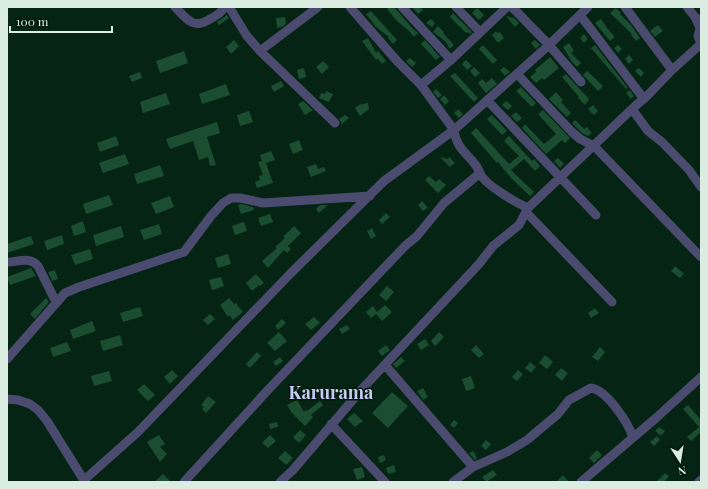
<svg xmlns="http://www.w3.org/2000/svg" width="708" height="489" font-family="'Playfair Display',serif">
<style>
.building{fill:#1b4d31}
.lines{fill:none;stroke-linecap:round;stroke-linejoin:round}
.minor{stroke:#4a4b6f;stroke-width:9}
.labels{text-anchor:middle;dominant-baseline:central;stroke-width:3;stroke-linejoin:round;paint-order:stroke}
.district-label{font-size:18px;font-weight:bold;fill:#c7caf5;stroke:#001b0b}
</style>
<rect width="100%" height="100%" fill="#052414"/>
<path class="building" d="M390 7H394L408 23 412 28 418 33 414 37 409 31 396 20 387 9Z
M412 7H420L423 10 418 14Z
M477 8 484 15 479 20 472 13Z
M616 8 621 13 620 14 631 25 640 38 636 41 631 35 632 34 610 13Z
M371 11 397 40 393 44 388 38 389 37 376 27 366 14Z
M453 13 472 32 470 34 467 32 466 33 450 17Z
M227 15 229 18 219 25 217 22Z
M506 16 514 18 519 23 515 27Z
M285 17 286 24 282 27 277 28 276 18Z
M431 19 435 23 432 27 426 23Z
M601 19 606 26H605L615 37 610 41 595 23Z
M658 25 663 31 655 37 650 31Z
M438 26 444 32 443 33 454 45 450 49 445 41 433 32Z
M496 31 497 33 500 32 504 38 498 43 492 35Z
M584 34 588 39 584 43 580 38Z
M368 38 376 53 378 51 386 61 382 64 378 59 376 60 362 41Z
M234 40 239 46 231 54 226 47Z
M425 40 440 57 436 60 421 44Z
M535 40 540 45 536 49 531 43Z
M569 43 574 51 571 53 581 63 577 67 572 62 563 47Z
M483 45 497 60 493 64 479 49Z
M595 45 628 88 626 89 591 48Z
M618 45 622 49 618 53 614 48Z
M184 51 188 63 160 73 156 61Z
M629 55 633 60 629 64 625 59Z
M550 57 559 68 544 80 542 78 536 83 530 77 536 72 535 70Z
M410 58 416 63 412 67 406 61Z
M466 60 472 66 467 70 462 64Z
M323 61 329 67 322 74 316 67Z
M474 67 480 73 475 77 470 71Z
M504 67 510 72 505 76 500 70Z
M304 68 306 77 299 79 297 70Z
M639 68 644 73 641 77 635 71Z
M587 71 603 86 598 91 583 75Z
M140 72 142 78 132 82 129 76Z
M455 73 478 98 474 102 450 76Z
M566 74 589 99 585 105 578 98 579 97 562 77Z
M492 78 497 84 486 93 478 83 482 79 486 83Z
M281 81 284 86 274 92 271 86Z
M226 84 230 95 202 104 199 94Z
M521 87 536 103 532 107 516 91Z
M436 89 442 95 438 98 433 92Z
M630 90 634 96 631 99 626 93Z
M326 91 333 94 329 102 319 98 321 93 325 94Z
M556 92 563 100 561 102 571 113 567 117 549 99Z
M166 93 170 104 143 113 140 102Z
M444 95 449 101 445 105 440 99Z
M303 101 313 110 305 115 298 104Z
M506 101 512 106 508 110 502 105Z
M368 103 369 109 360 116 355 108 359 105Z
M593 105 598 111 594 115 588 109Z
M458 109 463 114 459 118 454 113Z
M543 110 570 138 565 143 562 140 546 154 522 128 525 124 544 144 556 134 538 114Z
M249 111 253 122 240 126 237 115Z
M516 112 522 118 517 122 511 116Z
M345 115 349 118 342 124 339 119Z
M492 115 507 131 502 135 487 119Z
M575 120 584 129 587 127 592 133 588 136 583 134 572 123Z
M217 122 220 133 207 137 216 165 210 166 208 157 199 160 193 141 170 149 166 139Z
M476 128 509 164 519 156 504 141 509 136 532 161 534 159 540 166 535 171 524 159 511 170 534 192 530 196 511 178 498 162 497 163 471 133Z
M116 136 119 145 100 152 97 143Z
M299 140 303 150 293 154 289 144Z
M271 151 275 160 266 163 273 183 257 188 255 182 260 180 259 176 263 175 258 162 262 161 260 155Z
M125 154 129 164 103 173 99 163Z
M440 157 448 159 449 157 455 163 450 167Z
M558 158 564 164 560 168 554 161Z
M316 164 318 169 324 167 326 171 311 177 307 167Z
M160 165 164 176 137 184 134 174Z
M429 176 436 182 439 179 446 185 438 193 425 180Z
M109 195 113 205 86 214 83 204Z
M170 196 174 207 156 214 151 203Z
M422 201 428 208 423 211 418 205Z
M241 204 253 207 254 210 241 214 238 205Z
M320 205H328L319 213 316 209Z
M386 213 390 217 382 224 379 220Z
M270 214 273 222 261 226 258 218Z
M83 221 86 232 74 236 71 226Z
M244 222 247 231 235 235 232 226Z
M159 224 162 234 144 240 140 230Z
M121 226 124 237 96 246 93 235Z
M294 226 301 233 288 246 291 249 287 253 284 250 268 268 262 261 277 248 275 247 285 238 283 237Z
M372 228 376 236 371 239 367 231Z
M62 235 64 244 47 250 44 241Z
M31 236 34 244 7 253V244Z
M90 249 93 259 75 265 71 255Z
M228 254 231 264 218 268 215 258Z
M675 266 684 274 680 278 671 271Z
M31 268 36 276 10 285 7 277Z
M55 270 58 279 52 281 48 272Z
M256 274 264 283 260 286 259 285 252 291 246 283Z
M221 277 224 286 212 290 209 280Z
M387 286 394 292 386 301 379 295Z
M46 298 49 302 35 319 30 314Z
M229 298 234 304 236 303 237 304V305L243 312 233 320 229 315 228 317 220 305Z
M385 305 392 312 382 321 376 314 371 318 366 312 373 306 377 312Z
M140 307 143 316 123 322 120 313Z
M595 308 599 313 591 318 588 313Z
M210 314 215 319 208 325 203 320Z
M314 317 320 323 311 330 305 324Z
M282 319 286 323 278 330 275 326Z
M92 321 96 331 73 339 70 330Z
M347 325 350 329 342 334 339 329Z
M279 332 287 341 275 351 267 343Z
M439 332 444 337 435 346 431 341Z
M120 335 123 345 103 351 100 341Z
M425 339 429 345 421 350 417 344Z
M67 342 71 351 53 357 50 348Z
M386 345 390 350 382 356 378 351Z
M476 345 484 354 479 358 471 350Z
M600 347 605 352 598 361 592 357Z
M257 352 261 356 250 368 246 364Z
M545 355 553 362 547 369 539 363Z
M280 357 283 361 276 366 273 362Z
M401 357 405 361 396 368 393 364Z
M530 362 536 367 531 373 525 368Z
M561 368 568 373 562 381 555 375Z
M172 370 178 376 170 384 164 377Z
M518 370 523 374 517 381 512 377Z
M109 371 112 381 94 386 91 376Z
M471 376 475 388 466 391 462 379Z
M144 384 155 395 148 401 137 390Z
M423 388 428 397 423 400 417 391Z
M392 392 408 406 388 428 372 413Z
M208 396 216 402 206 413 202 409 204 407 201 405Z
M297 400 304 412 306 410 307 411 320 401 323 405 311 415 313 417 305 426 291 412 287 405Z
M688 405 701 420V432L691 441 687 437 699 427 683 409Z
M354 413 363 421 355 427 347 419Z
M454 420 458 423 454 428 450 425Z
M277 422 278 427 270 429 269 424Z
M659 427 665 431 661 436 655 431Z
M300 430 306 435 299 443 293 437Z
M159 435 165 444 160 447 167 454 160 462 147 442Z
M270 435 276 441 268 448 262 443Z
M657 436 660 440 654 446 650 442Z
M486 440 491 444 486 450 481 446Z
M597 450 602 455 594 463 589 458Z
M285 451 293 458 286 465 278 458Z
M474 451 477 459 475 460 469 453Z
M384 455 386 460 380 463 378 457Z
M394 465 396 472 388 474 386 468Z
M362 467 365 477 357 480 353 469Z
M493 470 497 475 486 482 482 477Z
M665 473 669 476 664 482H656Z
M163 474 171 482H154Z
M563 475 569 482H556Z"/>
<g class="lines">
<path class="minor" d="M175 7C187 19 193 30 210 19 216 16 221 13 225 7
M229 7 247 36 260 51 335 123
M350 7 397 61 421 85 454 130C456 146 464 151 474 163 478 167 479 172 482 177 491 188 515 202 528 208
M402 7 451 60
M456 7 480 32
M512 7 549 45 581 82
M625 7 672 70
M687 7 695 17 700 20
M580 15 644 99
M695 17 700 28 698 36 701 44
M260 51 318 7
M517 74 572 132 580 139 594 146 701 257
M421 85 451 60 507 7
M487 100 596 215
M632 109 648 131 662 142 689 170 701 187
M526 212 612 302
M7 262C18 262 30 256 38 266L56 302
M7 359 65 293 79 287 184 252 211 216 223 203 231 198H240L263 203 370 196
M385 365 473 467 453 482
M7 399 18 400 30 404 38 410 47 421 85 482
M331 424 385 482
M473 467 507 452 527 440 558 414 569 400 591 388C607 390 628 423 633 437
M84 480 138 432 290 274 384 181 454 130 549 45 588 7
M184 482 267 391 405 246 417 236 444 203 480 173
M280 482 293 470 362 389 479 264 493 246 519 225 528 208 633 108 648 95 672 70 701 44
M581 482 656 418 701 377
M699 482 701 480"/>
</g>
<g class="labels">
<g class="district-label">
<text x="331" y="392">Karurama</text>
</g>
</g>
<rect width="708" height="489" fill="none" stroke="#dbece0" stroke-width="16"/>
<g transform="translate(680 461) rotate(168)" stroke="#001b0b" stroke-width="3" paint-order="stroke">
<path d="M0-3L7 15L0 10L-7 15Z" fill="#dbece0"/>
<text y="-6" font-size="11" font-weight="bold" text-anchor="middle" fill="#dbece0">N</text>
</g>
<path d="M10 26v6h102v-6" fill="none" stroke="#dbece0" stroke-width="2"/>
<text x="16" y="26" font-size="12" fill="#dbece0" stroke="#001b0b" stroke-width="3" paint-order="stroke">100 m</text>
</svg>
